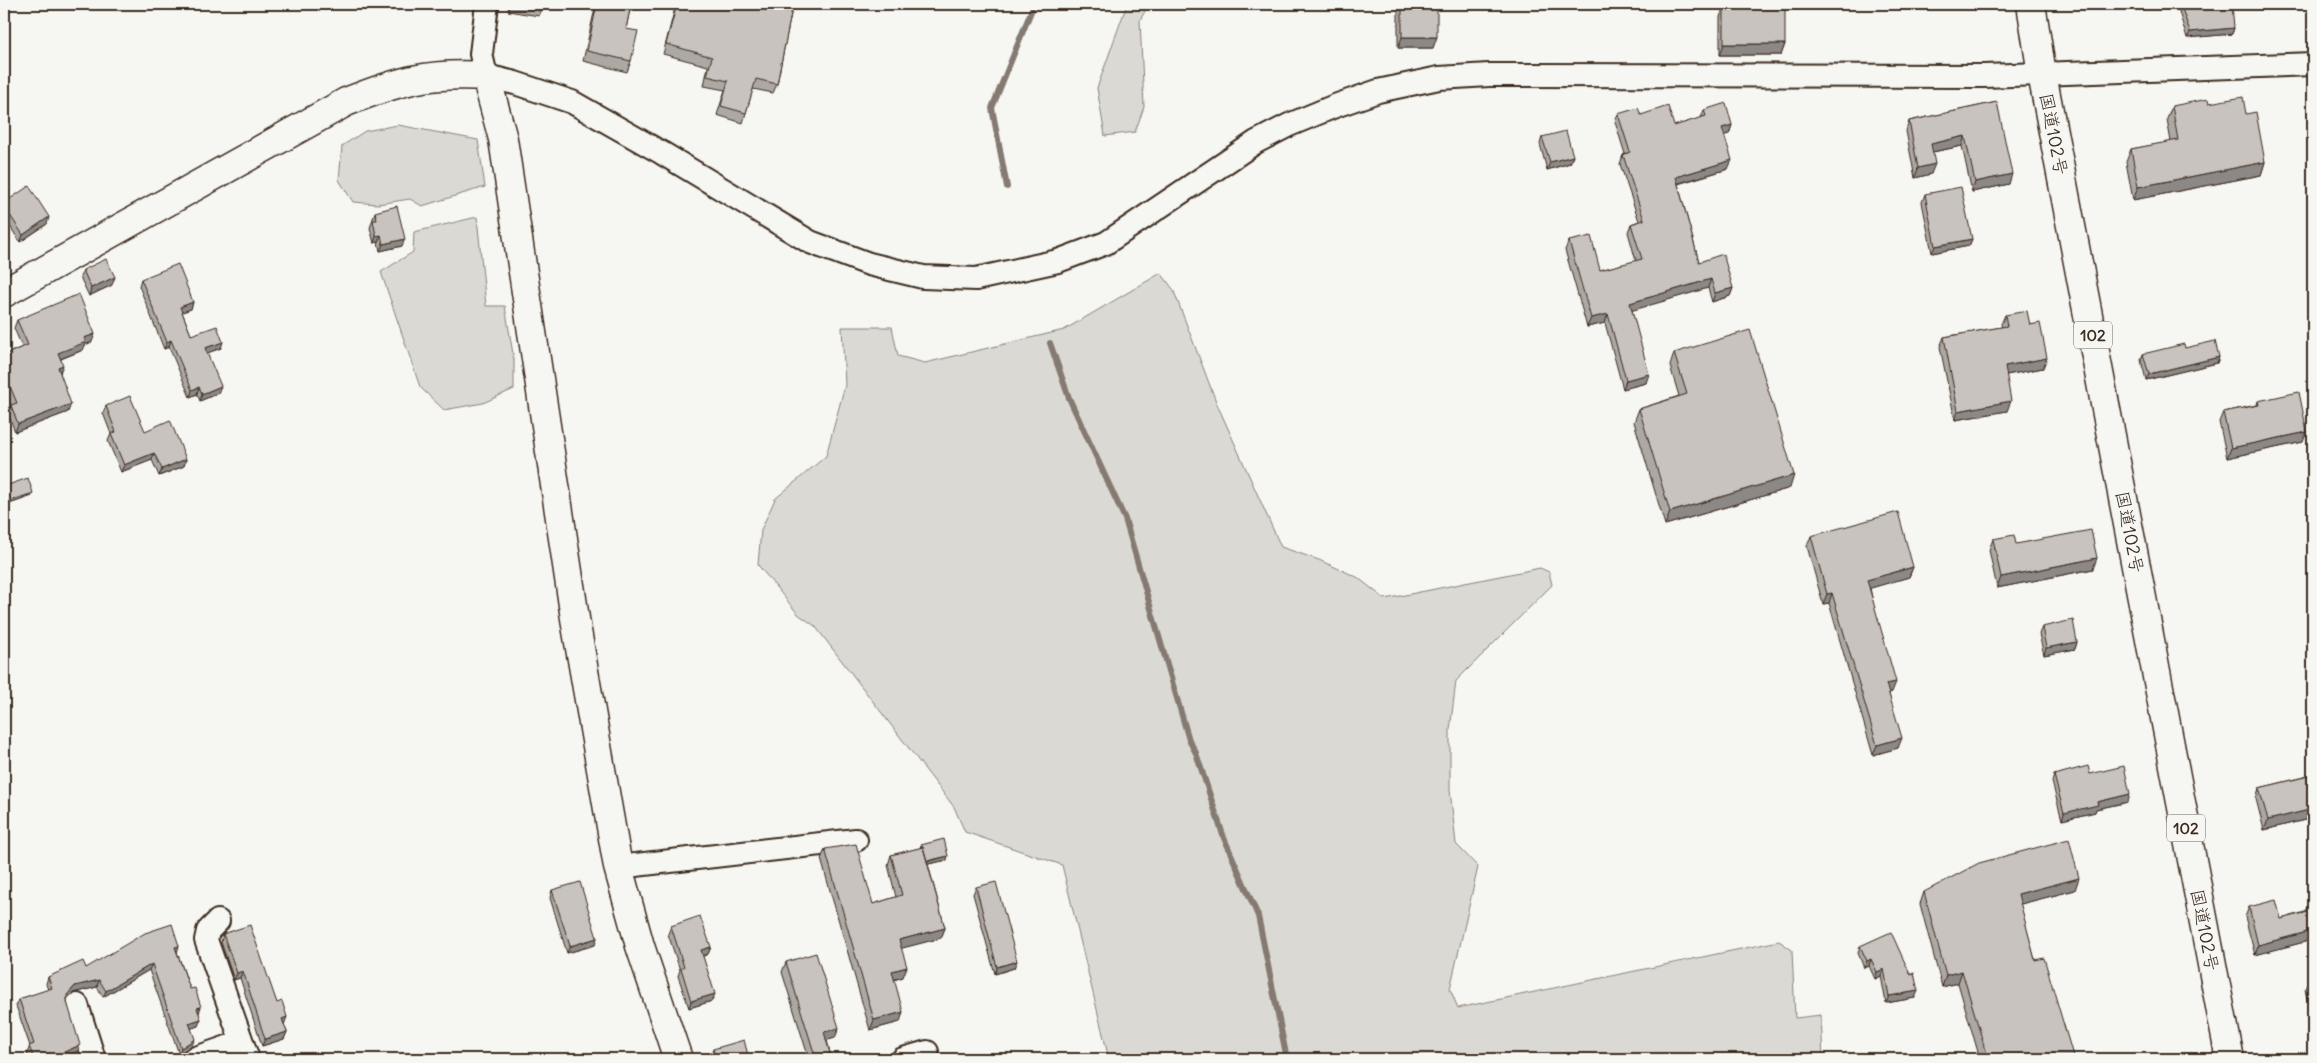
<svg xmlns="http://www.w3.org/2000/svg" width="2317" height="1063" font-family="Delius,'Klee One',sans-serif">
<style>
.green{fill:#dad9d3;stroke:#8a8278}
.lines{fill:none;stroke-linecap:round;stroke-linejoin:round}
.stream{stroke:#857a71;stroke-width:6}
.street-casing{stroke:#3b2a1e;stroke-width:26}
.secondary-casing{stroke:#3b2a1e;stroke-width:31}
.highway-casing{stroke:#3b2a1e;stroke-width:31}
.street{stroke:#f6f6f2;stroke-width:22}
.secondary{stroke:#f6f6f2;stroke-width:28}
.highway{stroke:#f6f6f2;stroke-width:28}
.wall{fill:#aca8a3;stroke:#3b2a1e}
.shaded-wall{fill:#8c8885;stroke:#3b2a1e}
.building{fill:#c8c3be;stroke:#3b2a1e}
.labels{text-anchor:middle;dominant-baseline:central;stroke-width:4;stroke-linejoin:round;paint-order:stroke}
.shield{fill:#f6f6f2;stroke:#73675e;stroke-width:1}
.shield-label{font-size:16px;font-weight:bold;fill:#3b2a1e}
.street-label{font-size:18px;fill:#3b2a1e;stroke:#f6f6f2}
</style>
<rect width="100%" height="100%" fill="#f6f6f2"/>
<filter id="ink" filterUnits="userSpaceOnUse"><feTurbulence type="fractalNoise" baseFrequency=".02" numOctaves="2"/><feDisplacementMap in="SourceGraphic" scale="10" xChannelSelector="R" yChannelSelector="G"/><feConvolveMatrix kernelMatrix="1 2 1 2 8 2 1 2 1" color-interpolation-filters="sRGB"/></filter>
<g filter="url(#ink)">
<path class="green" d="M1127 4H1149L1140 20 1144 107 1135 132 1105 136 1097 88Z
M398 125 478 140 485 187 422 206 410 199 378 204 353 202 339 180 342 146 365 131Z
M477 217 486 306H505L514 360V389L483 403 444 410 420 387 381 272 413 252 414 232Z
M1161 273 1173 289 1217 404 1281 547 1319 560 1357 577 1385 599 1540 568 1549 572 1552 585 1456 681 1450 730V790L1456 844 1478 867 1450 989 1458 1008 1779 941 1792 950 1795 1018 1821 1015 1823 1059H1109L1062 865 965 832 954 807 815 626 798 614 758 565 761 530 775 499 826 456 845 385 842 327H892L898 356 925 363 1064 330Z"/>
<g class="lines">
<path class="stream" d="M1007 187 992 108 1034 4
M1050 343 1069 398 1125 519 1189 740 1196 753 1224 838 1258 916 1287 1059"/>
<g class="street-casing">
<path id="street" d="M487 4 481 54 486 76 515 83 572 102 662 153 810 242 869 264 923 277 976 279 1058 261 1106 243 1256 142 1289 125 1335 106 1378 91 1439 78 1489 75 1984 76 2313 64
M618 867 856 840
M218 921 208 931 206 940 248 1059
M77 1005 94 1059
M193 1059 242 1042
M903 1059 927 1052"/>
</g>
<g class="secondary-casing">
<path id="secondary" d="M4 293 346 102C399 81 428 72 486 76L503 139 576 625 618 867 640 946 678 1059"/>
</g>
<g class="highway-casing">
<path id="highway" d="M2031 4 2042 74 2230 1059"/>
</g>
<use href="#street" class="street"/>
<use href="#secondary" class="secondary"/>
<use href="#highway" class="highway"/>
</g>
<path class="wall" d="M509 4H542L539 16 508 11Z
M596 4H631L626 29 631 61 627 72 583 61Z
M676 4H793L777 84 773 93 753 89 743 123 717 115 725 90 704 86 708 66 663 54Z
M1398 4H1437L1433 48H1398Z
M1724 6 1785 44 1781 55H1720V17Z
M2181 6 2234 28 2232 34 2187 38 2179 12Z
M1997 102 2009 184 1972 192 1962 146 1933 152 1931 174 1915 178 1906 131 1909 121Z
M2209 103 2246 114 2265 162 2261 175 2133 200 2126 162 2131 149 2171 142 2167 119 2172 106Z
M1704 110 1732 125 1729 134 1724 135 1728 169 1678 184 1699 262 1733 288 1730 296 1712 302 1708 288 1632 310 1646 383 1623 389 1605 323 1587 327 1565 250 1569 241 1600 270 1636 261 1628 232 1631 224 1639 221 1620 164 1623 155 1625 154 1615 122 1618 114 1641 115 1674 126 1701 118Z
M1542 137 1573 156 1570 163 1547 170 1540 144Z
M1925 194 1972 239 1969 246 1932 253 1922 202Z
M4 203 47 224 20 242 4 217Z
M375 212 402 246 380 251 378 242 374 243 370 228Z
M83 270 112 285 89 296 80 277Z
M141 279 193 302 191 309 182 312 191 335 221 348 207 353 218 393 200 401 197 394 190 397 169 347 164 349 139 286Z
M2005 315 2030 325 2043 368 2006 375 2007 411 1955 420 1940 347 1944 337 2002 327 2001 324Z
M17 320 92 342 85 345 83 350 61 359 60 372 68 412 15 432 8 413 11 405 4 387V355L22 347 14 328Z
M2185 348 2219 357 2217 363 2146 380 2141 360 2143 354Z
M1674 353 1790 488 1665 525 1634 422 1639 409 1679 396 1670 366Z
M2258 401 2303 442 2227 458 2219 422 2223 412 2257 405Z
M106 406 186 459 184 466 159 476 152 460 121 472 108 441 111 434 103 413Z
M5 486 32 496 9 504 4 489Z
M1811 536 1913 567 1909 577 1870 588 1892 692 1889 693 1898 748 1873 755 1829 603 1823 604 1807 546Z
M1993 539 2093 569 1997 588 1989 550Z
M2042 627 2077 642 2075 649 2044 655 2039 634Z
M2090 774 2128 802 2096 809 2095 812 2062 820 2052 782 2054 775Z
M2313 775V818L2264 830 2256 799 2259 788Z
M921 845 947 860 928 864 945 928 941 938 901 948 903 977 894 980 900 1022 870 1030 821 859 825 849 873 904 896 897 888 865 891 855 920 848Z
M976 887 1014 968 995 974 973 894Z
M552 890 595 945 567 953 550 898Z
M2075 890 2020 904 2035 960 2074 1059H1980L1958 983 1942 987 1920 904 1924 892Z
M2313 906V969L2308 941 2255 955 2245 917 2249 907 2281 919 2305 912 2307 908Z
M671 926 711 947 708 954 703 956 712 1001 689 1008 678 976 680 970 668 934Z
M223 934 284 1025 287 1032 284 1039 262 1046 240 978 234 980 221 942Z
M1860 946 1915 998 1886 1003 1881 976 1875 979 1869 966 1864 968 1858 953Z
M177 952 199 1014 198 1026 191 1028 192 1045 179 1054 149 970 103 997 97 987 73 993 67 999V1002L78 1051 63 1058 64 1059H29L27 1053 30 1046 16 1006 19 999 48 990 46 984 48 977 86 968Z
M786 962 835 1038 827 1040 831 1057 830 1059H809L782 972Z
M2313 978V1008H2309L2305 989 2309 979Z
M713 1049 749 1059H711L710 1056Z"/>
<path class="shaded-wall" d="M2234 28 2232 34 2187 38 2190 32Z
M1402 37H1437L1433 48H1398Z
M1724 44H1785L1781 55H1720Z
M1732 125 1729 134 1719 137 1722 128Z
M1965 136 1962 146 1927 153 1931 144Z
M1573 156 1570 163 1547 170 1550 162Z
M1732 160 1728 169 1672 185 1676 177Z
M2265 162 2261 175 2133 200 2138 187Z
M1935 164 1931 174 1915 178 1918 168Z
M2012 174 2009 184 1972 192 1975 182Z
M49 217 47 224 20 242 23 235Z
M381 235 378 242 374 243 376 236Z
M405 239 402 246 380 251 383 244Z
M1972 239 1969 246 1932 253 1935 246Z
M115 277 112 285 89 296 91 288Z
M1711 279 1708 288 1627 312 1630 303Z
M1733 288 1730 296 1712 302 1715 293Z
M193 302 191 309 177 314 180 307Z
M1608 314 1605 323 1587 327 1591 318Z
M95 334 92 342 85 345 83 350 55 361 58 353 84 338Z
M171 340 169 347 164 349 167 342Z
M223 342 221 348 202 355 205 348Z
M2219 357 2217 363 2146 380 2149 374Z
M2047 358 2043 368 2001 376 2005 366Z
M63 365 60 373 58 367Z
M1649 374 1646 383 1623 389 1626 380Z
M221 386 218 393 200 401 202 394Z
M199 387 197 394 190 397 192 390Z
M2011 401 2007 411 1955 420 1958 411Z
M71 404 68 412 15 432 18 424Z
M2307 432 2303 442 2227 458 2231 448Z
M154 453 152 460 121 472 124 465Z
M186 459 184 466 159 476 162 469Z
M1794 475 1790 488 1665 525 1670 512Z
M33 493 32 496 9 504 10 501Z
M2097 558 2093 569 1997 588 2001 577Z
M1913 567 1909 577 1864 590 1867 580Z
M1832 593 1829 603 1823 604 1827 594Z
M2077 642 2075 649 2044 655 2046 648Z
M1896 682 1892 692 1883 694 1886 684Z
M1902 738 1898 748 1873 755 1877 745Z
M2130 794 2128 802 2096 809 2095 812 2062 820 2064 813 2097 802Z
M2313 809V818L2264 830 2268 820Z
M948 856 947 860 924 865 926 862Z
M2079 878 2075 890 2013 906 2018 894Z
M945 928 941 938 895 950 899 940Z
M2311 931 2308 941 2255 955 2258 945Z
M597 938 595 945 567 953 570 946Z
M179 946 177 953 175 947Z
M711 947 708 954 699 958 701 950Z
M1871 959 1869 966 1864 968 1867 961Z
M1017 961 1014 968 995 974 997 967Z
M152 964 149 970 103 997 106 991Z
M907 967 903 977 888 981 892 971Z
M1884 969 1881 976 1875 979 1877 972Z
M243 971 240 978 234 980 237 973Z
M1962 971 1958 983 1942 987 1946 975Z
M99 980 97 987 73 993 64 1002 67 995 75 986Z
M1918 991 1915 998 1886 1003 1889 996Z
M715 994 712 1001 689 1008 691 1001Z
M2313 998V1008H2309Z
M201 1007 199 1013 197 1008Z
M903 1012 900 1022 870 1030 874 1020Z
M287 1017 284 1025 282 1019Z
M201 1019 198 1026 187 1030 189 1023Z
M839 1028 835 1038 821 1042 824 1032Z
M287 1032 284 1039 262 1046 265 1039Z
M195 1039 192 1045 179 1054 181 1048Z
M80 1045 78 1051 59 1059 62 1053Z"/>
<path class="building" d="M510 4H542L541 9Z
M597 4H631L626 29 638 31 631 61 587 51Z
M677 4H793L777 84 756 79 746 113 721 106 728 81 707 76 712 57 666 44Z
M1402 4H1437V37H1402Z
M2188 4H2232L2234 28 2190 32 2181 6Z
M1724 6H1785V44H1724Z
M2243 97 2246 114 2256 112 2265 162 2138 187 2131 149 2178 140 2172 106 2208 99 2209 103Z
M1997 102 2012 174 1975 182 1965 136 1931 144 1935 164 1918 168 1909 121Z
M1726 103 1732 125 1722 128 1732 160 1676 177 1699 262 1723 254 1733 288 1715 293 1711 279 1630 303 1649 374 1626 380 1608 314 1591 318 1569 241 1591 236 1600 270 1642 259 1631 224 1644 220 1623 155 1630 152 1618 114 1638 108 1641 115 1668 106 1674 126 1706 116 1704 110Z
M1566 131 1573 156 1550 162 1542 137Z
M29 186 49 217 23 235 4 206V203Z
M1961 187 1972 239 1935 246 1925 194Z
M397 206 405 239 383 244 381 235 376 236 373 220H377L375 212Z
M106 259 115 277 91 288 83 270Z
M178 264 193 302 180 307 191 335 217 326 223 342 205 348 221 386 202 394 199 387 192 390 171 340 167 342 141 279Z
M79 294 95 334 84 338 86 342 58 353 63 365 58 367 71 404 18 424 11 405 17 403 4 372V355L28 345 17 320Z
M2027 311 2030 325 2040 323 2047 358 2005 366 2011 401 1958 411 1944 337 2007 326 2005 315Z
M1750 330 1794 475 1670 512 1639 409 1687 394 1674 353Z
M2215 341 2219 357 2149 374 2143 354 2184 344 2185 348Z
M2299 392 2307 432 2231 448 2223 412 2259 405 2258 401Z
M130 396 145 431 170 420 186 459 162 469 154 453 124 465 111 434 116 432 106 406Z
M28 478 33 493 10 501 5 486Z
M1898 512 1913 567 1867 580 1896 682 1886 684 1902 738 1877 745 1832 593 1827 594 1811 536Z
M2091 530 2097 558 2001 577 1993 539 2014 535 2016 544Z
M2073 620 2077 642 2046 648 2042 627Z
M2088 766 2090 774 2124 766 2130 794 2097 802 2098 805 2064 813 2054 775Z
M2313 775V809L2268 820 2259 788Z
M944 839 948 856 927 861 923 847H922L921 845Z
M2069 839 2079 878 2018 894 2035 960 2044 958 2074 1059H1988L1962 971 1946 975 1924 892 1979 863Z
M856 844 873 904 902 895 891 855 923 847 945 928 899 940 907 967 892 971 903 1012 874 1020 825 849Z
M580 882 597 938 570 946 552 890Z
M996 882 1017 961 997 967 976 887Z
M2276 900 2281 919 2308 912 2307 908 2313 906V940L2311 931 2258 945 2249 907Z
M700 916 711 947 701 950 715 994 691 1001 681 968 684 967 671 926Z
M172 924 179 946 175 947 190 989 195 988 201 1007 197 1008 201 1019 189 1023 195 1039 181 1048 152 964 106 991 99 980 75 986 67 995V1002L80 1045 62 1053 64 1059H34L29 1046 34 1044 19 999 52 988 48 977 83 961 86 968 145 933Z
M250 925 277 1003 282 1001 287 1017 282 1019 287 1032 265 1039 243 971 237 973 223 934Z
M1891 932 1910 974 1914 973 1918 991 1889 996 1884 969 1877 972 1871 959 1867 961 1860 946Z
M816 953 839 1028 824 1032 831 1057 824 1059H816L786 962Z
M2313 978V998L2309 979Z
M744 1040 749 1059H716L713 1049Z"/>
</g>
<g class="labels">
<g class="shield">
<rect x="2074" y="321.5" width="38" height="27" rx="4"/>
<rect x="2167" y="814.5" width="38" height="27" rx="4"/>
</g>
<g class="shield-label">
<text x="2093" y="335">102</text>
<text x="2186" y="828">102</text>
</g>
<g class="street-label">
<text transform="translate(2054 134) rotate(79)">国道102号</text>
<text transform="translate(2130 532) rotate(79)">国道102号</text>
<text transform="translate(2205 930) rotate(79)">国道102号</text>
</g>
</g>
<rect width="2317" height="1063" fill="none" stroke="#f6f6f2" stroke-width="20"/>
<rect x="10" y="10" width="2297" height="1043" fill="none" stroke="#3b2a1e" stroke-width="2" filter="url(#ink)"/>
</svg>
